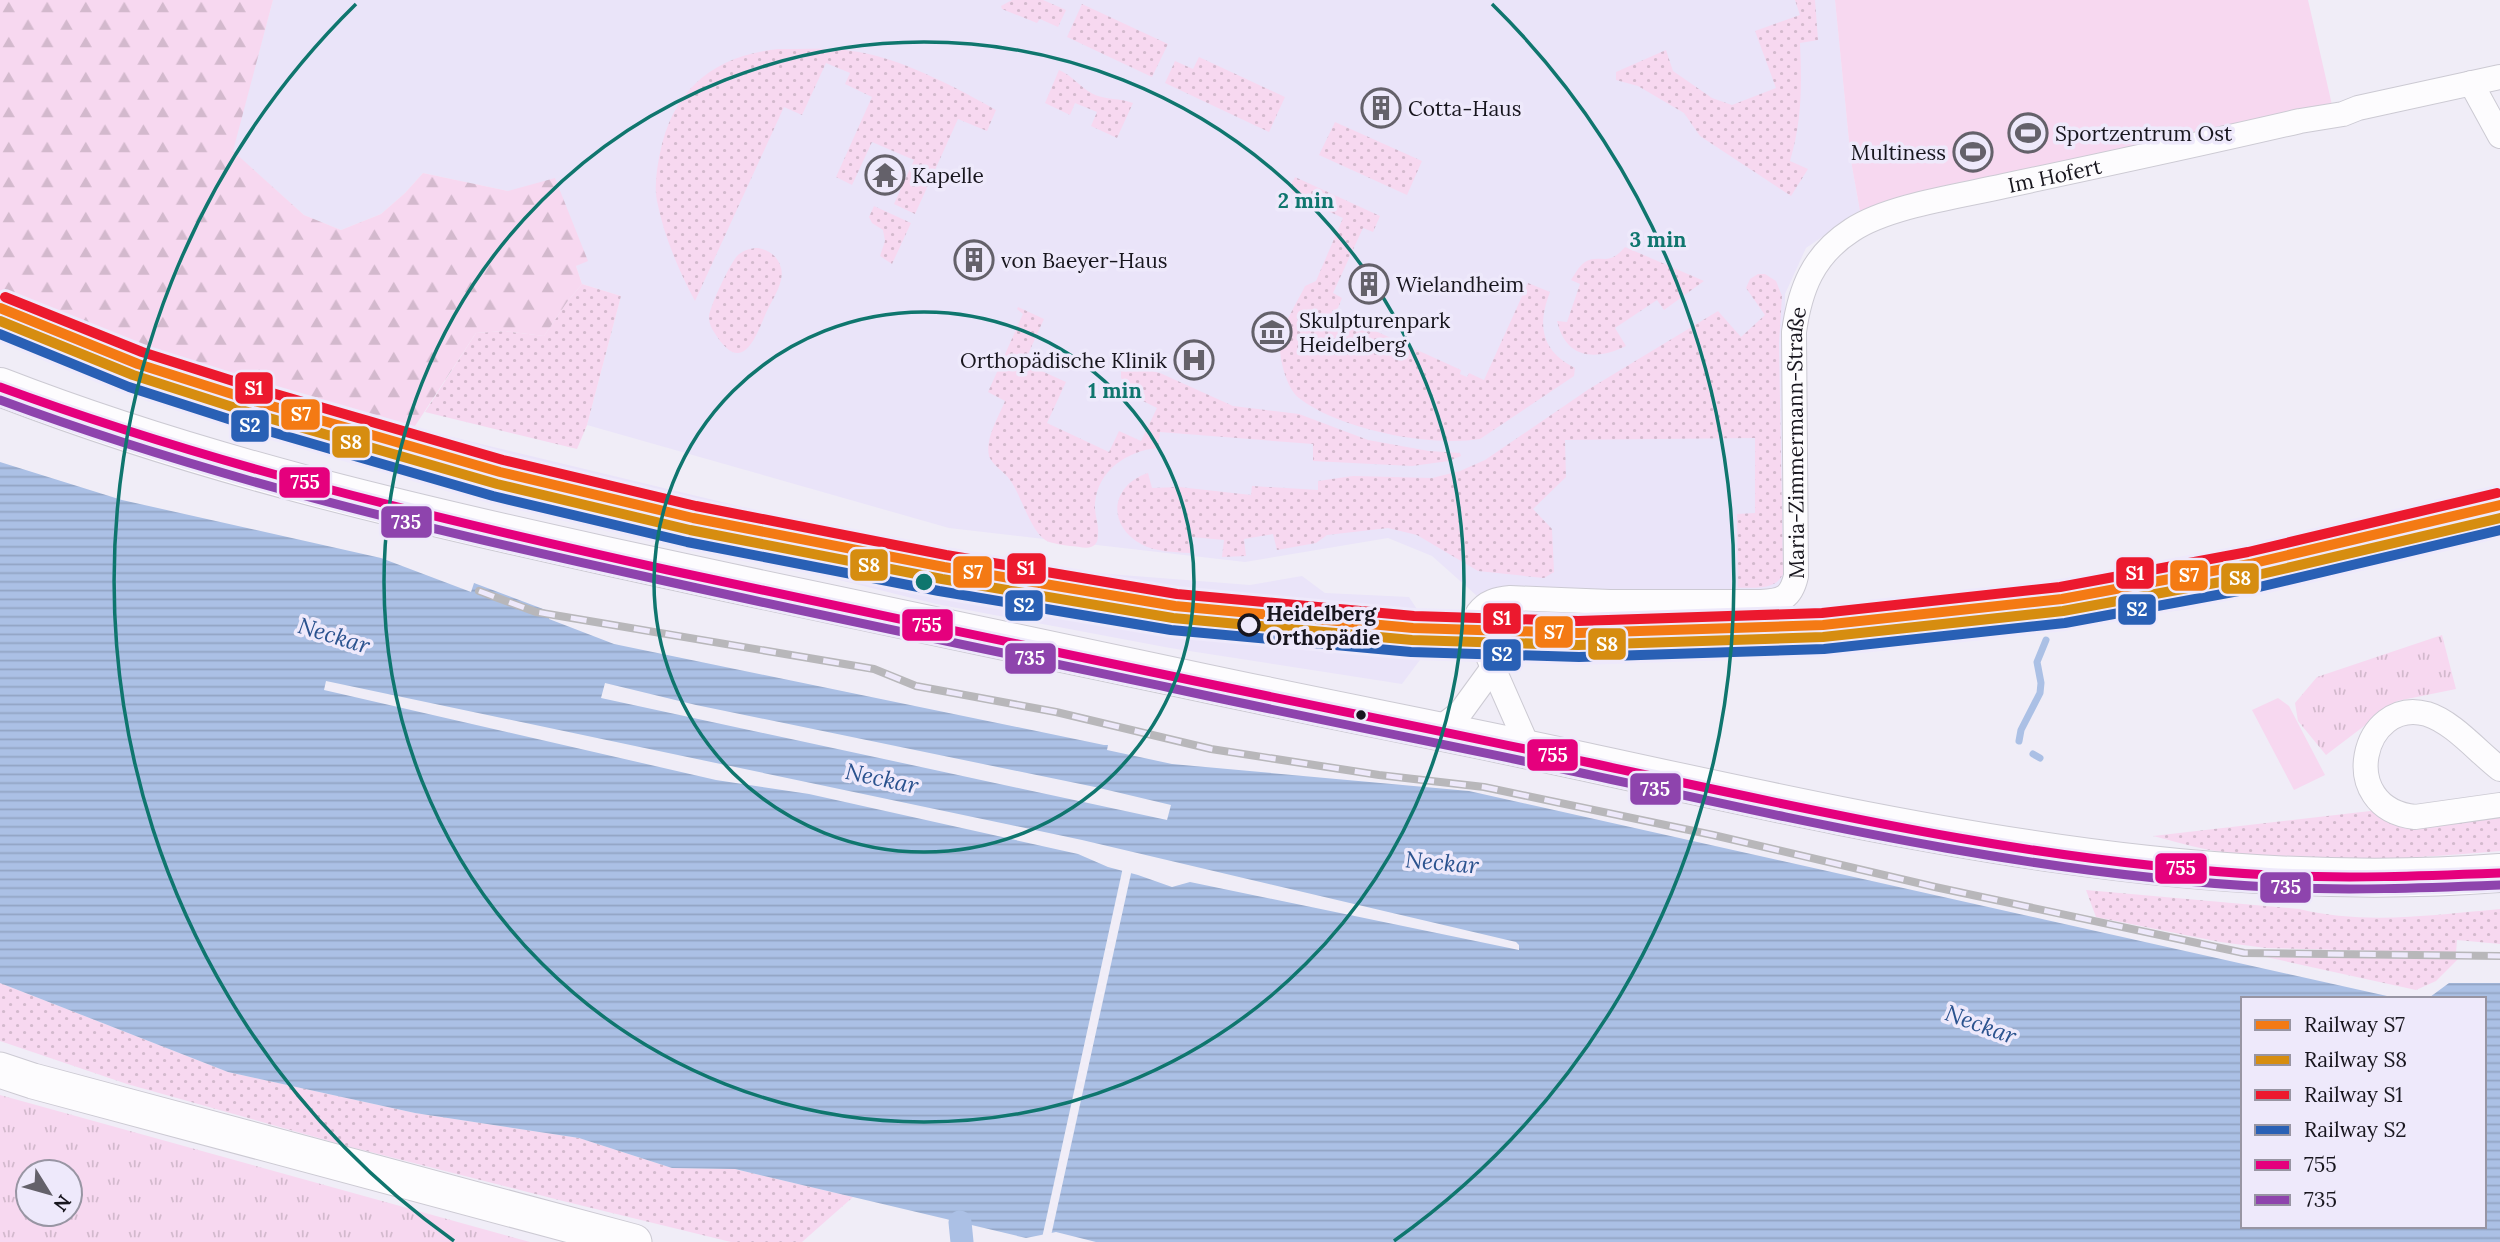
<svg xmlns="http://www.w3.org/2000/svg" width="2500" height="1242" font-family="Lora,serif">
<style>
.built{fill:#eae4f9}
.grass{fill:url(#grass-dots)}
.forest{fill:url(#forest-firs)}
.park{fill:url(#park-tufts);fill-rule:evenodd}
.garden{fill:#f7d8f0}
.water{fill:url(#water-rules);fill-rule:evenodd}
.pier{fill:#f0edf7}
.lines{fill:none;stroke-linecap:round;stroke-linejoin:round}
.stream{stroke:#abc0e5;stroke-width:7}
.canal{stroke:#abc0e5;stroke-width:23}
.street-casing{stroke:#cccad3;stroke-width:26}
.secondary-casing{stroke:#cccad3;stroke-width:37}
.primary-casing{stroke:#cccad3;stroke-width:40}
.street{stroke:#fdfcfe;stroke-width:24}
.secondary{stroke:#fdfcfe;stroke-width:35}
.primary{stroke:#fdfcfe;stroke-width:38}
.rail-casing{stroke:#b8b7ba;stroke-width:8}
.rail{stroke:#eee9fb;stroke-width:5;stroke-dasharray:16;stroke-linecap:butt}
.bus-1-casing{stroke:#eee9fb;stroke-width:14}
.bus-2-casing{stroke:#eee9fb;stroke-width:14}
.bus-1{stroke:#e5007d;stroke-width:9}
.bus-2{stroke:#8e44ad;stroke-width:9}
.rail-1-casing{stroke:#eee9fb;stroke-width:16}
.rail-2-casing{stroke:#eee9fb;stroke-width:16}
.rail-3-casing{stroke:#eee9fb;stroke-width:16}
.rail-4-casing{stroke:#eee9fb;stroke-width:16}
.rail-1{stroke:#f47a14;stroke-width:10}
.rail-2{stroke:#d68d10;stroke-width:10}
.rail-3{stroke:#ec192e;stroke-width:10}
.rail-4{stroke:#2960b5;stroke-width:10}
.ring{fill:none;stroke:#0f766e;stroke-width:3.5}
.stop-dot{fill:#eee9fb;stroke:#18161e;stroke-width:3.5}
.bus-dot{fill:#18161e;stroke:#eee9fb;stroke-width:2.5}
.labels{text-anchor:middle;dominant-baseline:central;stroke-width:7;stroke-linejoin:round;paint-order:stroke}
.poi-label{font-size:21px;fill:#18161e;stroke:#eee9fb;text-anchor:start}
.street-label{font-size:21px;fill:#18161e;stroke:#eee9fb}
.stop-label{font-size:21px;font-weight:bold;fill:#18161e;stroke:#eee9fb;text-anchor:start}
.water-label{font-size:23px;font-style:italic;fill:#2a528e;stroke:#eee9fb}
.centre{fill:#0f766e;stroke:#eee9fb;stroke-width:3.5}
.ring-label{font-size:21px;text-anchor:middle;font-weight:bold;fill:#0f766e;stroke:#eee9fb;stroke-width:7;stroke-linejoin:round;paint-order:stroke}
.line-badge{stroke:#eee9fb;stroke-width:2.5}
.badge-label{font-size:19px;text-anchor:middle;font-weight:bold;fill:#fff}
</style>
<defs>
<pattern id="grass-dots" width="8" height="8" patternUnits="userSpaceOnUse" patternTransform="scale(1.75)"><rect width="8" height="8" fill="#f7d8f0"/><path d="M2 2h.1M6 6h.1" fill="none" stroke="#d3b9cd" stroke-width="1.8" stroke-linecap="round"/></pattern>
<pattern id="forest-firs" width="22" height="20" patternUnits="userSpaceOnUse" patternTransform="scale(1.75)"><rect width="22" height="20" fill="#f7d8f0"/><path d="M5 1l3.5 6h-7zM16 11l3.5 6h-7z" fill="#d3b9cd"/></pattern>
<pattern id="park-tufts" width="24" height="20" patternUnits="userSpaceOnUse" patternTransform="scale(1.75)"><rect width="24" height="20" fill="#f7d8f0"/><path d="M3 7l-1-3M5 7V3M7 7l1-3M15 17l-1-3M17 17v-4M19 17l1-3" fill="none" stroke="#d3b9cd"/></pattern>
<pattern id="water-rules" width="6" height="5" patternUnits="userSpaceOnUse" patternTransform="scale(1.75)"><rect width="6" height="5" fill="#abc0e5"/><path d="M0 2.5h6" fill="none" stroke="#92a4c4"/></pattern>
</defs>
<rect width="100%" height="100%" fill="#f0edf7"/>
<path class="built" d="M273 0H1835L1851 161 1860 211 1806 248 1785 294 1784 589 1761 594 1537 589 1477 596 1432 556 1388 538 1245 562 949 528 587 425 621 296 582 284 576 266 587 260 508 191 423 173 405 193 381 214 341 230 304 215 232 151Z
M0 296 39 314 174 362 277 395 755 510 941 551 1083 572 1250 585 1302 576 1325 593 1409 597 1424 620 1525 624 1821 616 1942 605 2058 589 2361 527 2500 489V529L2273 584 2189 609 1879 651 1527 659 1423 656 1402 684 1170 648 936 604 505 497 396 473 295 444 25 347 0 336Z"/>
<path class="grass" d="M1012 0H1043L1066 10 1058 27 1040 19 1037 23 1002 9 1001 6Z
M1795 0H1815L1818 40 1800 43C1802 84 1802 121 1790 161L1808 169 1791 196 1700 136 1684 113 1638 86 1616 80V72L1666 50 1673 71 1712 98 1732 105 1776 88 1755 31 1800 15Z
M1082 4 1168 44 1152 77 1067 37Z
M778 49C806 49 836 47 864 53 906 61 959 89 996 110L987 131 958 119 915 214 894 204 914 160 872 142 852 185 836 177 872 97 845 84 850 73 826 63 802 115 784 107 695 301C678 269 664 236 657 201 654 186 657 168 660 153 673 89 714 56 778 49Z
M1199 57 1285 97 1269 132 1165 83 1175 61 1193 69Z
M1059 70C1073 76 1080 87 1093 94 1106 100 1120 98 1133 103L1117 138 1091 126 1097 112 1075 103 1070 115 1045 103Z
M1335 122 1422 161 1407 195 1319 155Z
M1295 177 1380 216 1373 232 1363 228 1333 293 1342 298 1336 313 1461 370 1460 374 1467 377 1469 373 1484 380 1528 283 1550 292C1537 325 1541 351 1575 368L1574 376 1480 439C1430 447 1340 430 1299 398 1287 389 1279 359 1280 344 1281 327 1297 303 1305 286L1316 281 1343 218 1295 196 1290 187Z
M874 206 911 223 892 264 880 256 885 241 883 230 872 223 869 217Z
M1625 247 1704 281 1664 310 1657 300 1615 328 1626 346C1595 361 1566 359 1557 321L1567 322 1580 284 1571 280C1575 274 1579 266 1585 262 1601 253 1607 268 1625 247Z
M758 248C769 250 778 256 781 268 785 282 772 300 766 313 754 342 741 376 714 332 711 328 709 323 709 317 709 308 731 261 738 255 744 250 751 248 758 248Z
M1758 274H1765L1776 281 1782 296 1779 343 1783 574C1775 591 1755 587 1738 588L1737 514 1755 513V438L1565 440 1566 477 1533 509 1552 529 1554 572 1544 578 1478 571 1417 535 1388 528 1327 535 1316 543 1277 550 1273 534 1244 539 1246 556 1222 557 1224 540 1192 537 1190 553C1174 552 1156 552 1141 544 1106 525 1111 485 1148 473L1152 488 1179 487 1251 495 1252 486 1318 490V481L1353 476 1432 478 1460 471 1485 460 1589 389 1718 311 1741 337 1765 315 1746 288 1750 279Z
M582 284 621 296 587 425 577 449 425 412 476 333 505 331 544 336 567 302Z
M1018 307 1044 319 1024 363 1066 382 1047 423 1109 452 1119 431 1141 441 1157 408 1135 397 1137 391 1121 378V371L1129 368H1141L1160 373 1233 406 1299 414 1368 440 1429 451 1460 453 1461 456 1449 461 1412 466 1313 461V444L1160 432 1158 448C1127 451 1098 470 1095 503 1094 514 1099 524 1098 534 1098 540 1097 545 1091 547 1085 549 1077 546 1070 546 1063 545 1056 544 1049 542 1031 535 1022 496 1010 480 1005 472 992 465 989 456 985 439 999 416 1005 401L988 392 1023 314 1017 309Z
M2500 796V851C2406 859 2310 866 2216 851 2195 848 2174 841 2153 836Z
M2086 890 2299 909C2364 925 2434 915 2500 909V944L2457 940 2456 953 2266 948 2220 942 2096 917Z
M2266 957 2458 959 2436 981 2416 990Z
M0 983 228 1072 415 1113 579 1138 672 1168 735 1169 853 1197 802 1242H731L563 1201 347 1146 127 1084 0 1041Z"/>
<path class="forest" d="M0 0H273L233 151 304 215 341 230 381 214 405 193 423 173 508 191 555 178 588 261 576 266 582 284 567 302 544 336 505 331 476 333 413 429C273 394 132 356 0 296Z"/>
<path class="park" d="M2442 635 2456 689 2397 701 2326 755 2298 721 2295 703 2317 677Z
M0 1095 530 1242H0ZM28 1172H70V1214H28Z"/>
<path class="garden" d="M1835 0H2308L2332 105 1860 211 1851 161Z
M2278 698 2289 706 2325 775 2294 790 2252 710Z"/>
<path class="water" d="M0 462 122 500 381 558 471 592 474 583 551 612 549 619 614 644 1104 745H1108L1107 750 1172 764 1469 791 2396 998 2430 997 2449 983H2500V1242H1096L1056 1232 1026 1238 735 1169 672 1168 579 1138 415 1113 228 1072 0 983ZM326 681 1082 840 1516 942 1519 945V950L1190 882 1172 887 1138 875 1108 867 1078 854 809 794 716 780 324 690ZM605 683 696 705 1095 787 1171 805 1167 820 601 698ZM2243 999H2484V1226H2243Z"/>
<path class="pier" d="M1123 867 1132 869 1051 1236 1042 1238Z"/>
<g class="lines">
<path class="stream" d="M2019 741 2021 730 2040 693 2041 683 2037 662 2046 640
M2033 754 2040 758"/>
<path class="canal" d="M960 1222 962 1242"/>
<g class="street-casing">
<g id="street">
<path d="M2471 83 2500 136"/>
<path d="M1436 731 1460 713 1492 669"/>
<path id="s1" d="M1523 749 1524 738 1476 629 1478 613C1486 602 1497 599 1510 598L1610 602H1761C1782 601 1791 598 1796 576L1794 332C1800 289 1813 255 1852 230 1888 206 1960 196 2004 186 2103 165 2201 144 2300 121L2343 114 2358 108 2500 77"/>
<path d="M2500 769C2478 752 2453 722 2427 714 2362 696 2335 808 2415 817L2500 805"/>
</g>
</g>
<g class="secondary-casing">
<path id="secondary" d="M0 1070 33 1081 634 1242"/>
</g>
<g class="primary-casing">
<path id="primary" d="M0 387C196 463 401 511 606 556 794 597 982 637 1171 676 1309 706 1448 732 1586 762 1886 827 2191 897 2500 873"/>
</g>
<use href="#street" class="street"/>
<use href="#secondary" class="secondary"/>
<use href="#primary" class="primary"/>
<g class="rail-casing">
<path id="rail" d="M479 591 536 612 874 669 916 686 1056 712 1211 749 1379 775 1484 787 1713 835 1935 887 2244 953 2500 956"/>
</g>
<use href="#rail" class="rail"/>
<g class="bus-1-casing">
<path id="bus-1" d="M0 387C218 467 442 520 668 570 836 606 1003 641 1171 676 1309 705 1448 732 1586 762 1811 810 2038 863 2269 875 2346 879 2423 876 2500 873"/>
</g>
<g class="bus-2-casing">
<path id="bus-2" d="M0 400C214 479 434 531 656 579 827 617 999 652 1171 688 1309 718 1448 745 1586 774 1811 823 2038 875 2269 887 2346 891 2423 888 2500 885"/>
</g>
<use href="#bus-1" class="bus-1"/>
<use href="#bus-2" class="bus-2"/>
<g class="rail-1-casing">
<path id="rail-1" d="M0 308 138 364 251 400 500 472 693 518 944 567 1175 606 1413 628 1578 633 1823 625 2062 599 2250 564 2500 505"/>
</g>
<g class="rail-2-casing">
<path id="rail-2" d="M0 321 133 375 248 412 497 484 690 530 942 579 1173 618 1412 640 1578 645 1823 637 2063 611 2253 576 2500 518"/>
</g>
<g class="rail-3-casing">
<path id="rail-3" d="M5 297 142 352 255 388 503 460 696 506 946 555 1177 594 1414 616 1578 621 1822 613 2060 587 2248 552 2497 493"/>
</g>
<g class="rail-4-casing">
<path id="rail-4" d="M0 334 129 387 244 424 493 496 687 542 939 591 1171 630 1411 652 1579 657 1824 649 2065 623 2255 588 2500 530"/>
</g>
<use href="#rail-1" class="rail-1"/>
<use href="#rail-2" class="rail-2"/>
<use href="#rail-3" class="rail-3"/>
<use href="#rail-4" class="rail-4"/>
</g>
<g class="ring">
<circle cx="924" cy="582" r="270"/>
<circle cx="924" cy="582" r="540"/>
<path d="M454 1241A810 810 0 0 1 356 4M1492 4A810 810 0 0 1 1394 1241"/>
</g>
<defs>
<g id="building-ring" transform="scale(2.0125)"><circle r="9.5" fill="#eee9fb" stroke="#64616a" stroke-width="1.5"/><path d="M-4-6H4V6H1V3H-1V6H-4ZM-2.5-4.3h1.7v1.8h-1.7ZM.8-4.3h1.7v1.8H.8ZM-2.5-1h1.7V.8h-1.7ZM.8-1h1.7V.8H.8Z" fill="#64616a"/></g>
<g id="stadium-ring" transform="scale(2.0125)"><circle r="9.5" fill="#eee9fb" stroke="#64616a" stroke-width="1.5"/><path d="M0-5a6.5 5 0 1 0 0 10a6.5 5 0 1 0 0-10ZM-3.5-1.8h7v3.6h-7Z" fill="#64616a"/></g>
<g id="temple-ring" transform="scale(2.0125)"><circle r="9.5" fill="#eee9fb" stroke="#64616a" stroke-width="1.5"/><path d="M0-6L5-2H3V0L6.5 2.5H4V6H1.5V3h-3V6H-4V2.5H-6.5L-3 0V-2H-5Z" fill="#64616a"/></g>
<g id="museum-ring" transform="scale(2.0125)"><circle r="9.5" fill="#eee9fb" stroke="#64616a" stroke-width="1.5"/><path d="M0-6L6-3V-2H-6V-3ZM-5-1h2V3h-2ZM-1-1h2V3h-2ZM3-1h2V3H3ZM-6 4H6V6H-6Z" fill="#64616a"/></g>
<g id="hospital-ring" transform="scale(2.0125)"><circle r="9.5" fill="#eee9fb" stroke="#64616a" stroke-width="1.5"/><path d="M-5-5h3v3.5h4V-5h3V5h-3V1.5h-4V5h-3Z" fill="#64616a"/></g>
</defs>
<g fill-rule="evenodd">
<use href="#building-ring" x="1381" y="108"/>
<use href="#stadium-ring" x="2028" y="133"/>
<use href="#stadium-ring" x="1973" y="152"/>
<use href="#temple-ring" x="885" y="175"/>
<use href="#building-ring" x="974" y="260"/>
<use href="#building-ring" x="1369" y="284"/>
<use href="#museum-ring" x="1272" y="332"/>
<use href="#hospital-ring" x="1194" y="360"/>
</g>
<circle class="stop-dot" cx="1249" cy="625" r="10"/>
<circle class="bus-dot" cx="1361" cy="715" r="6"/>
<g class="labels">
<g class="poi-label">
<text x="1408" y="108">Cotta-Haus</text>
<text x="2055" y="133">Sportzentrum Ost</text>
<text x="1946" y="152" text-anchor="end">Multiness</text>
<text x="912" y="175">Kapelle</text>
<text x="1001" y="260">von Baeyer-Haus</text>
<text x="1396" y="284">Wielandheim</text>
<text x="1299" y="320">Skulpturenpark<tspan x="1299" dy="24">Heidelberg</tspan></text>
<text x="1167" y="360" text-anchor="end">Orthopädische Klinik</text>
</g>
<g class="street-label">
<text stroke="none"><textPath href="#s1" startOffset="1059">Im Hofert</textPath></text>
<text stroke="none"><textPath href="#s1" startOffset="616">Maria-Zimmermann-Straße</textPath></text>
</g>
<g class="stop-label">
<text x="1266" y="613">Heidelberg<tspan x="1266" dy="24">Orthopädie</tspan></text>
</g>
<g class="water-label">
<text transform="translate(334 635) rotate(17)">Neckar</text>
<text transform="translate(882 778) rotate(12)">Neckar</text>
<text transform="translate(1442 862) rotate(5)">Neckar</text>
<text transform="translate(1981 1024) rotate(20)">Neckar</text>
</g>
</g>
<circle cx="924" cy="582" r="10" class="centre"/>
<g class="ring-label">
<text x="1306" y="208">2 min</text>
<text x="1658" y="247">3 min</text>
<text x="1115" y="398">1 min</text>
</g>
<g class="line-badge">
<rect x="234" y="371" width="40" height="34" rx="7" fill="#ec192e"/>
<rect x="280" y="398" width="41" height="33" rx="7" fill="#f47a14"/>
<rect x="230" y="409" width="40" height="34" rx="7" fill="#2960b5"/>
<rect x="331" y="425" width="40" height="34" rx="7" fill="#d68d10"/>
<rect x="278" y="466" width="53" height="33" rx="7" fill="#e5007d"/>
<rect x="380" y="505" width="53" height="34" rx="7" fill="#8e44ad"/>
<rect x="849" y="548" width="40" height="34" rx="7" fill="#d68d10"/>
<rect x="1006" y="552" width="41" height="33" rx="7" fill="#ec192e"/>
<rect x="952" y="555" width="41" height="34" rx="7" fill="#f47a14"/>
<rect x="2115" y="556" width="40" height="34" rx="7" fill="#ec192e"/>
<rect x="2169" y="559" width="40" height="33" rx="7" fill="#f47a14"/>
<rect x="2220" y="562" width="40" height="33" rx="7" fill="#d68d10"/>
<rect x="1004" y="589" width="40" height="33" rx="7" fill="#2960b5"/>
<rect x="2117" y="593" width="40" height="33" rx="7" fill="#2960b5"/>
<rect x="1482" y="602" width="40" height="33" rx="7" fill="#ec192e"/>
<rect x="901" y="608" width="53" height="34" rx="7" fill="#e5007d"/>
<rect x="1534" y="615" width="40" height="34" rx="7" fill="#f47a14"/>
<rect x="1587" y="627" width="40" height="34" rx="7" fill="#d68d10"/>
<rect x="1482" y="638" width="40" height="34" rx="7" fill="#2960b5"/>
<rect x="1004" y="642" width="53" height="33" rx="7" fill="#8e44ad"/>
<rect x="1526" y="738" width="53" height="34" rx="7" fill="#e5007d"/>
<rect x="1629" y="772" width="53" height="34" rx="7" fill="#8e44ad"/>
<rect x="2154" y="852" width="54" height="33" rx="7" fill="#e5007d"/>
<rect x="2259" y="871" width="53" height="33" rx="7" fill="#8e44ad"/>
</g>
<g class="badge-label">
<text x="254" y="395">S1</text>
<text x="301" y="421">S7</text>
<text x="250" y="432">S2</text>
<text x="351" y="449">S8</text>
<text x="305" y="489">755</text>
<text x="406" y="529">735</text>
<text x="869" y="572">S8</text>
<text x="1026" y="575">S1</text>
<text x="973" y="579">S7</text>
<text x="2135" y="580">S1</text>
<text x="2189" y="582">S7</text>
<text x="2240" y="585">S8</text>
<text x="1024" y="612">S2</text>
<text x="2137" y="616">S2</text>
<text x="1502" y="625">S1</text>
<text x="927" y="632">755</text>
<text x="1554" y="639">S7</text>
<text x="1607" y="651">S8</text>
<text x="1502" y="661">S2</text>
<text x="1030" y="665">735</text>
<text x="1553" y="762">755</text>
<text x="1655" y="796">735</text>
<text x="2181" y="875">755</text>
<text x="2286" y="894">735</text>
</g>
<rect x="2241" y="997" width="245" height="231" fill="#eee9fb" stroke="#9895a3" stroke-width="2"/>
<rect x="2255" y="1020" width="35" height="10" fill="#f47a14" stroke="#9895a3" stroke-width="2"/>
<text x="2304" y="1032" font-size="21" fill="#18161e">Railway S7</text>
<rect x="2255" y="1055" width="35" height="10" fill="#d68d10" stroke="#9895a3" stroke-width="2"/>
<text x="2304" y="1067" font-size="21" fill="#18161e">Railway S8</text>
<rect x="2255" y="1090" width="35" height="10" fill="#ec192e" stroke="#9895a3" stroke-width="2"/>
<text x="2304" y="1102" font-size="21" fill="#18161e">Railway S1</text>
<rect x="2255" y="1125" width="35" height="10" fill="#2960b5" stroke="#9895a3" stroke-width="2"/>
<text x="2304" y="1137" font-size="21" fill="#18161e">Railway S2</text>
<rect x="2255" y="1160" width="35" height="10" fill="#e5007d" stroke="#9895a3" stroke-width="2"/>
<text x="2304" y="1172" font-size="21" fill="#18161e">755</text>
<rect x="2255" y="1195" width="35" height="10" fill="#8e44ad" stroke="#9895a3" stroke-width="2"/>
<text x="2304" y="1207" font-size="21" fill="#18161e">735</text>
<g transform="translate(49 1193) rotate(127)"><circle r="33" fill="#eee9fb" stroke="#9895a3" stroke-width="2"/>
<path d="M0-5L12 26L0 18L-12 26Z" fill="#64616a"/>
<text y="-10" font-size="19" font-weight="bold" text-anchor="middle" fill="#18161e">N</text>
</g>
</svg>
